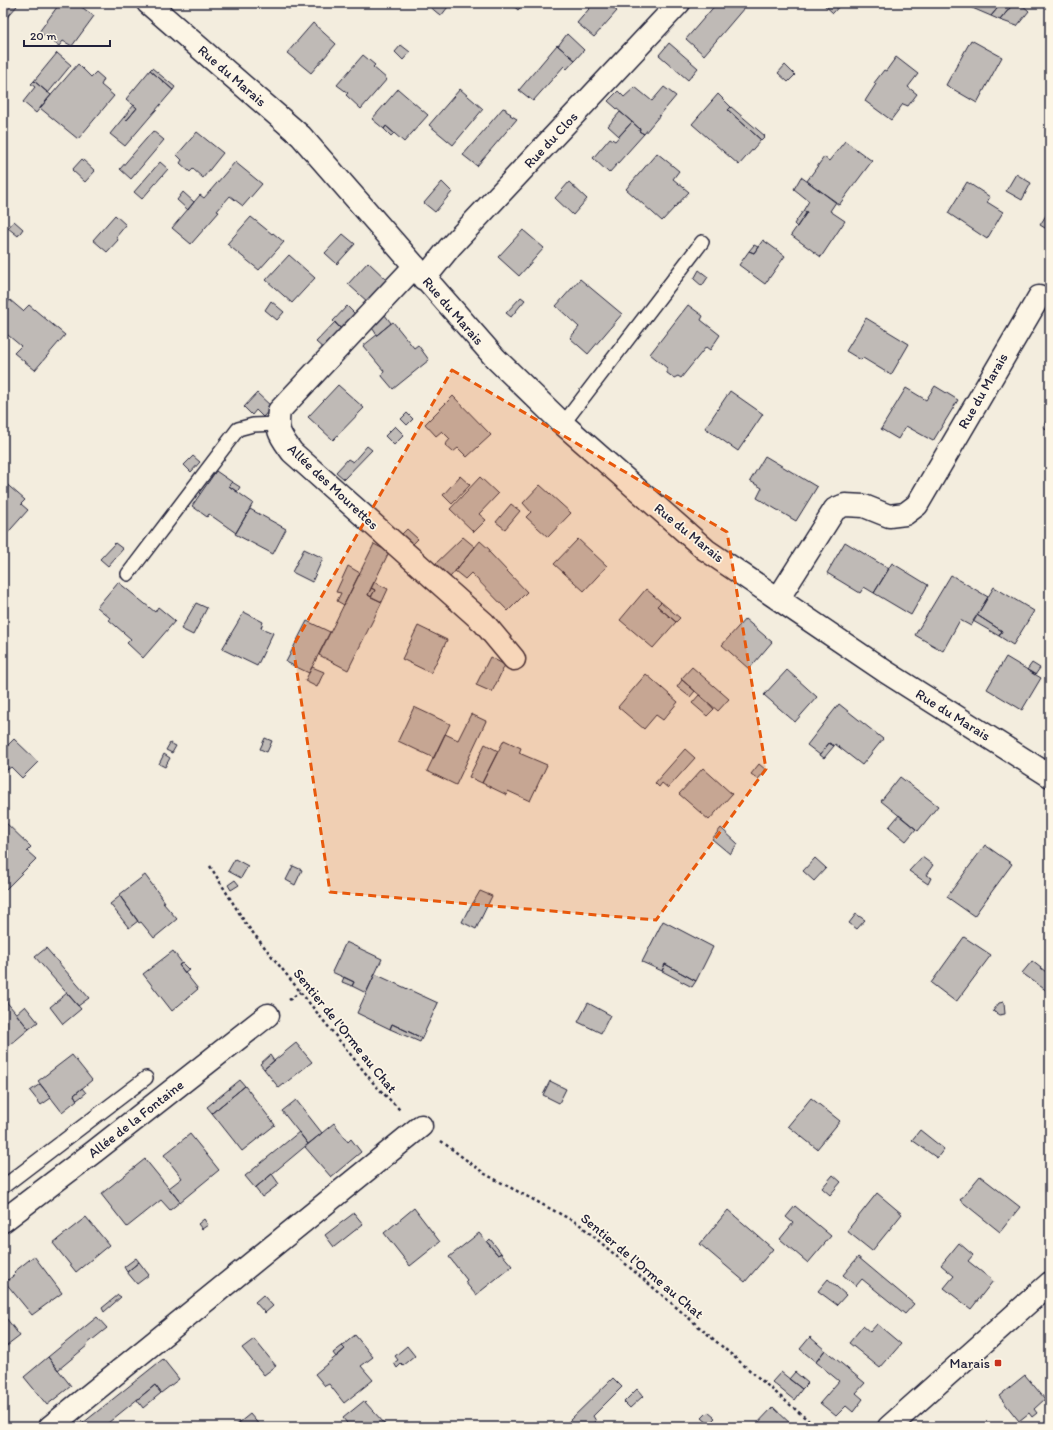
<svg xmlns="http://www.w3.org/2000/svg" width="1053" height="1430" font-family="Itim,sans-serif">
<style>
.building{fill:#bfbab6;stroke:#22223b}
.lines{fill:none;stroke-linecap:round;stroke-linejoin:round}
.service-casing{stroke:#22223b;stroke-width:16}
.minor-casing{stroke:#22223b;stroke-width:25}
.secondary-casing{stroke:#22223b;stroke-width:25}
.path{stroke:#22223b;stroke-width:2.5;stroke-dasharray:3 3;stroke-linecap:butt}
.service{stroke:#fcf5e5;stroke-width:13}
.minor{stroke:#fcf5e5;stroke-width:22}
.secondary{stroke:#fcf5e5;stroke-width:22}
.marked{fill:#e8590c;fill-opacity:0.2;stroke:#e8590c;stroke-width:3;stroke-dasharray:8 5;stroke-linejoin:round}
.poi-dot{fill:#c8321e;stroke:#fcf5e5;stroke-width:1.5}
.labels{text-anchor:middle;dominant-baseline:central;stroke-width:3.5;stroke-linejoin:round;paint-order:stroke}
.street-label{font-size:14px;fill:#22223b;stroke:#fcf5e5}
.poi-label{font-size:14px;fill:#22223b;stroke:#fcf5e5;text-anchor:end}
</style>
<rect width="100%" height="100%" fill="#f3edde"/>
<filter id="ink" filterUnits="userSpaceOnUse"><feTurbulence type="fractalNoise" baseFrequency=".025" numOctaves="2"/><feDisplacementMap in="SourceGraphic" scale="8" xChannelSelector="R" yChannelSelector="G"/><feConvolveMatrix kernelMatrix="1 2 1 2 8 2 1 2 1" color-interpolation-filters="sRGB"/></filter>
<g filter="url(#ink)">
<path class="building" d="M3 3H14L17 6 3 22Z
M60 3H76L94 16 72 46 63 41 59 46 39 32Z
M281 3H294L289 9Z
M430 3H451L441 16 428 5Z
M510 3H524L518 10Z
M594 3H607L617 11 594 37 577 23Z
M717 3H738L744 8 704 55 686 39Z
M822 3H842L833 13Z
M974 3H998L1000 5 991 16 970 7Z
M1002 3H1014L1000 20 991 16Z
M1014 3H1020L1029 11 1017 26 1000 20Z
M313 23 336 44 311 73 287 53Z
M567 34 584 50 575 60 558 46Z
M971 40 1002 57 977 103 946 85Z
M669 43 698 68 688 80 659 55Z
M401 45 410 52 403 60 395 52Z
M557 45 575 60 567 69 564 66 533 101 519 90Z
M57 53 71 65 48 93 34 81Z
M363 55 375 65 373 67 387 79 361 109 346 95 348 93 337 85Z
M896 57 918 74 908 87 917 94 908 106 903 104 891 120 865 101 876 84 874 83 884 70 886 71Z
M78 64 91 77 96 72 104 79 101 85 114 96 78 139 40 108Z
M785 65 795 75 788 82 778 73Z
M152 68 175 87 173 90 150 70Z
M150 70 173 90 125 146 110 134 124 117 127 120 137 108 126 99Z
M34 81 51 95 36 113 23 102 35 87 31 84Z
M635 87 652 101 664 87 676 96 644 134 639 131 640 129 608 101 618 91 624 97Z
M398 89 428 115 404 142 386 126 384 129 372 119Z
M460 89 483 109 453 145 429 125Z
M718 94 731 107 728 110 761 140 739 165 692 124Z
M134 105 137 108 127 120 124 117Z
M731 107 765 136 761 140 728 110Z
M503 108 506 109V111L511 114 510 115 517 119 477 166 463 155Z
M620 112 632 122 619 136 608 126Z
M632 122 640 129 639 131 644 134 609 173 593 158 610 138 615 141Z
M386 126 394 133 391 136 384 129Z
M153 131 164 140 131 179 120 169Z
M197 132 223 153 203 178 193 169 190 172 180 163 182 160 177 155Z
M845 141 872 161 839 205 807 181 824 157 829 161Z
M657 153 679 171 673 179 689 192 662 221 626 189Z
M82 159 95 171 85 182 72 170Z
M160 162 168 169 142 199 134 192Z
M235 162 262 184 243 206 230 196 217 211 219 212 191 244 172 228 200 195 204 198Z
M1016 174 1031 183 1022 200 1006 191Z
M801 177 836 202 830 211 845 221 821 257 791 235 807 212 803 211 809 201 794 189Z
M442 182 452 192 435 212 424 203Z
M569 182 587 199 573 215 555 198Z
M967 182 990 197 987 202 1003 212 987 239 948 213Z
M183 192 194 202 188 210 177 200Z
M1050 209V231L1040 225Z
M803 211 807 212 797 227 794 224Z
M115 215 126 225 116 237 118 240 107 252 93 240Z
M251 217 272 234 273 233 284 242 259 270 227 244Z
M14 221 23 229 18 236 8 228Z
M523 230 544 248 519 276 498 257Z
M343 234 355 244 337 264 325 253Z
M763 240 785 256 765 284 739 265 749 251 754 253Z
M754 245 758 247 754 253 749 251Z
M289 255 315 278 292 303 266 280Z
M368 262 389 282 369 303 348 284Z
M699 270 708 277 702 286 694 279Z
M580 279 622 314 588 354 570 338 579 327 556 306Z
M521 297 525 300 511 317 506 313Z
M10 300 23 311 29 305 65 335 35 370 14 353 21 346 3 331V308Z
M271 301 284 312 277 320 265 310Z
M688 305 703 316 701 320 720 335 710 350 706 347 681 378 678 376 674 378 667 373V368L650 354Z
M347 306 357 316 343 331 333 321Z
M382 311 391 323 377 335 370 325Z
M866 318 909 344 891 375 863 358 861 360 846 351Z
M335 322 343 331 325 350 316 342Z
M393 322 414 348 418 345 429 360 393 389 382 376 384 371 363 346Z
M338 385 364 408 333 440 308 417Z
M935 386 958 400 933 441 906 426 898 439 881 429 906 388 926 400Z
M730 391 763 414 738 451 705 428Z
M257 393 272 407 263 417 256 410 252 415 244 407Z
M453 396 491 435 467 457 458 448 453 452 445 445 450 439 442 431 436 436 425 424Z
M407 413 413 419 407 425 401 419Z
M1050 414V431L1043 427Z
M395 426 404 435 394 445 385 436Z
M367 446 372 450 344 479 336 472 348 459 353 462Z
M193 456 200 462 191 472 184 465Z
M765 456 817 487 796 521 757 498 762 488 750 481Z
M216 471 232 482 229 486 253 503 236 533 209 514 207 517 192 506Z
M460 476 470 485 452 504 443 495Z
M480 477 498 494 479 514 486 520 474 532 450 509Z
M3 481 25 500 21 504 28 510 3 538Z
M232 482 240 487 237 492 229 486Z
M540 485 571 513 548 537 526 517 531 512 523 503Z
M511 504 520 511 505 529 496 522Z
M250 509 286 529 273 554 235 534Z
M407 529 418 539 411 546 401 535Z
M463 537 475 547 446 582 432 567Z
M578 539 607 566 584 591 554 564Z
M480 541 490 550 489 552 527 592 508 611 471 573 465 579 455 571Z
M845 542 889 569 874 593 864 587 860 593 827 573Z
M115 543 123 549 108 566 100 559Z
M374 544 389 552 368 595 382 602 348 670 319 655Z
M304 549 323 558 312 582 292 572Z
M892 563 928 585 911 615 874 593Z
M348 566 360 573 344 605 337 601 341 593 336 592Z
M951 575 988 597 971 626 960 620 943 651 915 635Z
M118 582 155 612 158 607 175 621 143 658 127 643 131 639 109 620 110 618 97 607Z
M374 582 388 589 382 602 371 597 375 590 371 588Z
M994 587 1034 611 1013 645 999 636 1002 631 977 615Z
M371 588 375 590 371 597 368 595Z
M646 589 661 602 657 606 676 622 653 648 620 620Z
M661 602 680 618 676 622 657 606Z
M196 603 207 608 193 635 181 629Z
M244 612 263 622 261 628 273 633 257 666 222 649Z
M977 615 1002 631 999 636 973 621Z
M745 619 772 642 749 669 722 645Z
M307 621 330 632 309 673 286 662Z
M418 626 447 640 431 673 402 659Z
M490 657 505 665 492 692 476 685Z
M1006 657 1041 678 1022 710 987 689Z
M1032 663 1040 668 1035 675 1027 670Z
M312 667 324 672 317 687 305 681Z
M692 667 729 699 718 711 681 679Z
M787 670 817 697 795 722 764 695Z
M646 674 678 702 663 720 656 715 644 729 618 707Z
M682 680 695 691 690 697 677 687Z
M699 695 714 709 707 716 692 703Z
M839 704 883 739 862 765 835 744 834 746 829 743 820 755 807 745Z
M414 707 450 724 434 758 398 741Z
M471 714 486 721 456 785 427 771 445 734 458 740Z
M265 738 272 741 267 752 260 749Z
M14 739 38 762 22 778 11 767 7 770 3 766V750Z
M504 740 521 748 519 753 547 765 530 801 508 791 507 795 482 783Z
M170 743 176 746 172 753 166 750Z
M829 743 834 746 824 758 820 755Z
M485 744 498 751 482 783 469 777Z
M685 749 695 758 668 788 662 783 659 787 655 783Z
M164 754 170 758 165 767 159 764Z
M759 764 766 770 758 779 751 774Z
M703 768 732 794 709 820 679 794Z
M900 777 938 806 918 831 881 801Z
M899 815 916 829 906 841 889 827Z
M3 820 31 847 27 851 36 859 3 892Z
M721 828 738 844 730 854 712 839Z
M985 845 1012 864 974 916 947 897Z
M922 857 933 865 926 875 931 878 928 884 909 871Z
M815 858 826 868 814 881 803 871Z
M235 859 248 866 241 878 228 871Z
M293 866 302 870 295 885 286 880Z
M145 875 165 902 163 903 177 919 154 938 141 922 139 923 119 895Z
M235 880 239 885 231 890 228 885Z
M480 891 492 896 476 929 462 922 468 910H469Z
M120 896 138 921 129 928 110 904Z
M856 914 865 920 857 929 849 923Z
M663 921 713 947 696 981 665 964 662 971 642 962Z
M964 937 991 955 956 1002 931 983Z
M346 942 382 959 366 993 352 986 354 982 332 972Z
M46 948 89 998 78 1006 35 957Z
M173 951 182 963 179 965 198 989 172 1011 143 974Z
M1032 961 1050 975V986L1047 991 1022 973Z
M182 963 189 970 185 973 179 965Z
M665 964 696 981 692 987 662 971Z
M375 974 438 1003 422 1038 392 1024 390 1029 357 1013Z
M344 977 354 982 352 986 342 982Z
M67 993 81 1009 63 1024 50 1007Z
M5 1000 29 1029 4 1050 3 1048V1002Z
M1004 1002 1005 1014 999 1015 993 1011 999 1003Z
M588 1003 610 1015 601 1033 578 1022Z
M25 1006 38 1022 29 1029 16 1014Z
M392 1024 422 1038 420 1042 390 1029Z
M296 1043 312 1062 279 1088 264 1069Z
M72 1055 92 1080 74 1095 77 1100 62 1112 38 1081Z
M270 1055 274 1061 264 1069 260 1064Z
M240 1080 245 1086 212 1113 207 1107Z
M550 1081 566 1089 559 1103 543 1095Z
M40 1084 51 1098 41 1105 30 1091Z
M245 1086 275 1125 242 1151 212 1113Z
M82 1088 86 1093 77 1100 74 1095Z
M811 1098 840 1121 817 1149 788 1126Z
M296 1100 322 1133 308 1144 282 1111Z
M334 1123 348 1142 351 1139 361 1152 331 1177 305 1147Z
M920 1130 944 1149 937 1158 912 1140Z
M299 1132 308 1144 255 1188 245 1176Z
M190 1134 219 1170 180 1202 169 1188 182 1178 164 1155Z
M145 1159 180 1202 170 1210 161 1200 127 1227 101 1194Z
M272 1174 279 1184 262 1197 255 1188Z
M833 1175 841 1182 830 1195 822 1188Z
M980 1176 1020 1207 1000 1232 960 1200Z
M877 1193 902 1214 872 1251 847 1231Z
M795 1206 831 1236 808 1263 780 1239 793 1223 786 1217Z
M414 1208 440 1242 410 1266 384 1233Z
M728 1210 773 1249 745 1282 700 1244Z
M354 1213 363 1224 334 1247 325 1235Z
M86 1217 109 1245 76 1272 53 1243Z
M204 1219 208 1225 202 1229 198 1224Z
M479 1233 498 1255 501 1253 512 1266 476 1295 465 1282 467 1280 449 1257Z
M490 1239 501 1253 498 1255 487 1242Z
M959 1243 973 1255 968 1261 993 1281 971 1309 944 1288 954 1276 941 1265Z
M34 1256 62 1293 32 1315 5 1282 16 1274 14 1272Z
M858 1257 914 1304 905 1314 862 1279 856 1286 843 1275Z
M136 1258 139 1262 127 1272 124 1267Z
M139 1262 149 1275 137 1284 127 1272Z
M828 1279 846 1295 837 1305 818 1291Z
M118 1295 121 1297 104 1312 102 1308Z
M263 1295 273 1306 265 1313 255 1302Z
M3 1314 20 1336 3 1349Z
M97 1317 107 1328 87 1344 88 1345 58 1370 48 1357Z
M877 1324 901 1344 880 1368 849 1343 863 1326 870 1332Z
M355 1335 373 1357 361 1366 373 1380 344 1403 329 1384 325 1386 315 1374 345 1349 342 1346Z
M810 1337 825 1350 816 1362 800 1349Z
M254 1339 276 1366 264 1375 242 1348Z
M342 1346 345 1349 336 1357 333 1353Z
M407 1346 415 1356 403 1366 401 1364 397 1368 394 1363 398 1360 395 1356Z
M825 1350 865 1383 856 1393 863 1399 853 1412 846 1406 836 1416 820 1403 839 1381 816 1362Z
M48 1357 71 1386 47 1405 24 1377Z
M163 1359 179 1379 161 1393 155 1385 103 1427H78Z
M781 1372 802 1389 794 1400 772 1382Z
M795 1372 808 1383 802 1389 789 1379Z
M1025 1375 1045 1399 1034 1409 1037 1413 1032 1417 1029 1413 1019 1421 999 1396Z
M613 1378 622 1387 593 1416 596 1421 590 1427H571L567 1423Z
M155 1385 161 1393 143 1408 137 1400Z
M637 1389 643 1396 630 1408 624 1402Z
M364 1401 384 1423 387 1427H350L343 1418Z
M773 1407 794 1427H754Z
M708 1412 715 1418 709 1424 702 1418Z
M250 1414 261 1427H234Z
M700 1422 706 1427H695Z"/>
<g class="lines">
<g class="service-casing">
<path id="service" d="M563 424 702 242
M128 574 238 429 253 425 277 424
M3 1187 146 1078"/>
</g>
<g class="minor-casing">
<path id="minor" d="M148 3 301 136 496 359 563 424 706 550 886 672 1050 776
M415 266 279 411C276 432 280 435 292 452L484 623 514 659
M424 279 450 247 679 3
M778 599 835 509 845 505 864 506 889 516 905 514 917 505 1039 297
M3 1221 95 1151 268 1015
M50 1427 421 1126"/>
</g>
<g class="secondary-casing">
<path id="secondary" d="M889 1427 1050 1283"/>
</g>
<path class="path" d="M210 866 246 924 375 1085 400 1110
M289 1000 300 992
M441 1141 485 1174 579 1224 816 1427"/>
<use href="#service" class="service"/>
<use href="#minor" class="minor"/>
<use href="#secondary" class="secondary"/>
</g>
</g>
<path class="marked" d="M452 370 727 532 766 769 656 920 330 892 293 646Z"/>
<rect class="poi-dot" x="994" y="1359" width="8" height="8" rx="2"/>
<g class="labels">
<g class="street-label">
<text transform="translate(232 76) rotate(41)">Rue du Marais</text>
<text transform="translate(551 140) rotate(-47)">Rue du Clos</text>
<text transform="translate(453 311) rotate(49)">Rue du Marais</text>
<text transform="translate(983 391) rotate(-60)">Rue du Marais</text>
<text transform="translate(333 487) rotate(43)">Allée des Mourettes</text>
<text transform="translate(689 533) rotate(39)">Rue du Marais</text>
<text transform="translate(953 715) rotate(32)">Rue du Marais</text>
<text transform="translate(345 1031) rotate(51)">Sentier de l'Orme au Chat</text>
<text transform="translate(136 1119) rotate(-38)">Allée de la Fontaine</text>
<text transform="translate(642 1266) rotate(40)">Sentier de l'Orme au Chat</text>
</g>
<g class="poi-label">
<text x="990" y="1363">Marais</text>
</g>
</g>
<rect width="1053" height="1430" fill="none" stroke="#fcf5e5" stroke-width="16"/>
<rect x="8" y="8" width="1037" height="1414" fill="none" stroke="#22223b" stroke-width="1.5" filter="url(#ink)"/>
<path d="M24 40v6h86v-6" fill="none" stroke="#22223b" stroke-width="2"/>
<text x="30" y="40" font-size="12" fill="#22223b" stroke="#fcf5e5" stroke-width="3" paint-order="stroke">20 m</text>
</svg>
